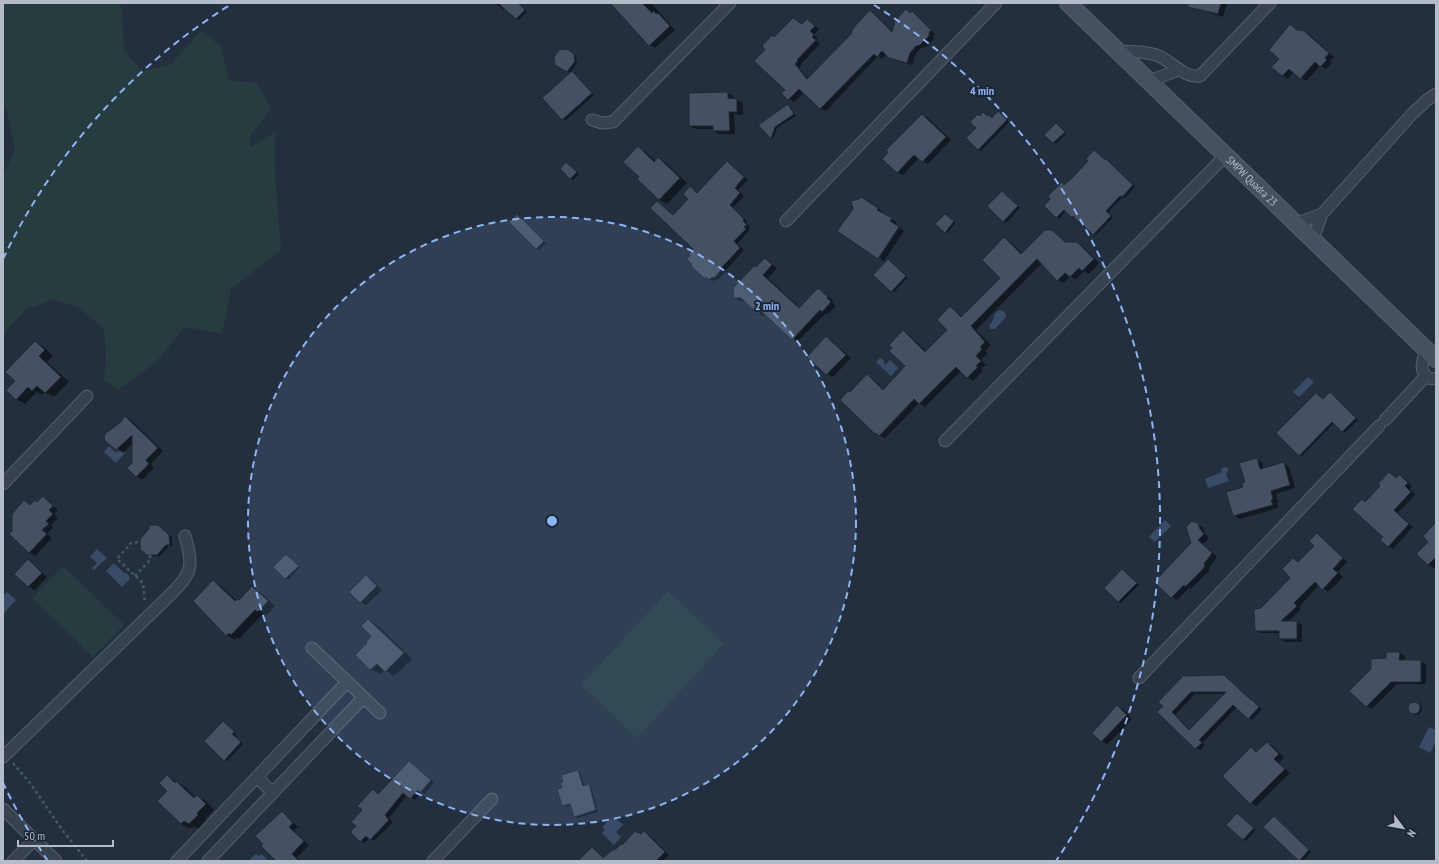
<svg xmlns="http://www.w3.org/2000/svg" width="1439" height="864" font-family="'PT Sans Narrow',sans-serif">
<style>
.green{fill:#263c3f}
.water{fill:#394c67}
.shadow{fill:#0007;fill-rule:evenodd}
.building{fill:#455162;stroke:#1f2835;fill-rule:evenodd}
.lines{fill:none;stroke-linecap:round;stroke-linejoin:round}
.street-casing{stroke:#565f6c;stroke-width:13}
.secondary-casing{stroke:#565f6c;stroke-width:18}
.path{stroke:#44595c;stroke-width:2.5;stroke-dasharray:3 3;stroke-linecap:butt}
.street{stroke:#38414e;stroke-width:11}
.secondary{stroke:#465061;stroke-width:16}
.ring{fill:none;stroke:#8ab4f8;stroke-width:2;stroke-dasharray:7 5}
.labels{text-anchor:middle;dominant-baseline:central;stroke-width:4;stroke-linejoin:round;paint-order:stroke}
.street-label{font-size:11px;fill:#b4bcc9;stroke:#1d2633}
.centre{fill:#8ab4f8;stroke:#1d2633;stroke-width:2}
.ring-label{font-size:12px;text-anchor:middle;font-weight:bold;fill:#8ab4f8;stroke:#1d2633;stroke-width:4;stroke-linejoin:round;paint-order:stroke}
</style>
<rect width="100%" height="100%" fill="#242f3e"/>
<path class="green" d="M3 3H120L122 10 124 52 143 71 171 64 201 31 221 46 229 80 257 83 271 109 250 136 251 147 275 132V174L281 250 231 289 222 334 185 327 155 363 119 389 104 380 106 356 104 329 78 307 53 300 26 309 3 334V175L15 149 6 107 3 106Z
M63 566 124 625 93 657 32 598Z
M668 591 724 644 637 738 581 685Z"/>
<path class="water" d="M1000 310 1005 312 1006 317 995 329H990L989 325 992 322 995 313Z
M880 358 883 360 885 365 890 360 898 368 891 376 876 362Z
M1308 377 1314 382 1299 397 1293 392Z
M109 446 115 452 122 451 125 453 116 463 104 452Z
M1224 467 1228 468V471L1226 474 1229 481 1208 488 1205 479 1222 472 1221 469Z
M1165 520 1171 526 1155 542 1149 537Z
M97 549 107 558 94 570 92 568 97 563 90 557Z
M114 563 124 573 128 574 130 579 122 587 106 571Z
M7 592 16 600 4 613 3 596Z
M1429 727 1436 730V741L1430 753 1419 747Z
M610 819H617L623 825 616 832 621 837 614 845 602 833 604 831 603 826Z
M256 854 259 856 261 854 267 859 265 861H252L250 859Z"/>
<path class="shadow" d="M495 3H518L527 11 519 20 505 8 503 10Z
M618 3H651L675 30 655 48 650 45Z
M1201 3H1227L1223 17 1210 13 1204 10Z
M906 11 917 16 935 34 933 36 934 39 926 47 921 48 915 55 912 65 895 60 887 54 882 59 878 56 826 111 821 109 804 92 794 102 789 99 786 90 766 50 775 38 802 25 807 20 819 29 814 35 818 38 816 40 820 44 801 64H802L799 68 809 79 853 32 870 12 875 15 893 32Z
M1291 25 1299 32H1304L1310 35 1334 57 1330 61 1332 63 1326 69 1320 66 1306 81 1294 72 1288 79 1273 67 1280 59Z
M570 52 576 56 577 63 571 71 574 73 594 95 565 121 544 98 571 73 556 64Z
M728 93 733 96V100H737L743 103V115L734 114 735 134H719L714 131V129H696L690 126Z
M788 105 790 107 796 116 777 128 773 139 759 125Z
M984 113 992 118 1000 114 1009 122 981 151 978 149V128L981 116Z
M922 115 928 118 951 140 928 164 919 158 903 175 897 172Z
M1058 126 1066 134 1056 144 1046 135Z
M638 148 646 152 655 161 658 158 666 163 687 183 667 204 659 199 641 177Z
M1106 160 1135 187 1125 198 1123 197 1108 212 1113 217 1096 235 1076 218 1073 217 1066 211 1059 219 1057 217 1062 183 1065 185Z
M727 162 748 180 738 190 744 196 733 208 748 222 746 223 750 227 748 230 749 231 737 244 744 250 725 271H726L718 280 717 279 714 281 706 278 692 266 695 249 673 216 690 199V187L698 194Z
M567 163 579 174 573 180 561 169Z
M1004 193 1020 208 1006 223 1003 221Z
M867 201 883 212 882 214 897 222 895 225 904 231 884 261 838 231Z
M946 215 955 223 948 233 945 232Z
M519 217 546 243 539 250 510 222Z
M1051 231 1067 243H1077L1083 247 1099 263 1089 274 1084 271 1076 280 1070 276 1064 283 1058 280 1042 263 976 330 991 345 985 351 988 353 981 360 986 365 981 369 983 371 973 381 961 371 925 407 919 403 885 438 880 436 918 396 917 395 878 435 841 400 850 393 867 376 873 379 884 390 907 366 903 332 909 335 927 352 948 330 950 308 963 317 1002 278 1005 238 1010 242 1023 254Z
M765 259 777 268 768 278 800 308 818 289 833 300 832 302 836 306 828 314 826 313 797 342 792 339 766 315 764 316 759 313 745 300 740 301 735 298 755 266 757 268Z
M890 261 908 277 894 292 891 291Z
M827 338 832 341 851 358 833 377 827 374 809 357Z
M35 342 44 347 53 356 47 362 69 382 54 397 45 392 42 395 37 392 25 404 16 399V381Z
M1330 393 1358 420 1345 433 1334 423 1302 456 1300 455 1317 394 1323 400Z
M126 417 131 420 163 451 151 464 154 468 142 480 137 477 128 468 133 463V443L123 453 113 445Z
M1256 459 1262 462 1264 469 1283 463 1289 467 1295 488 1276 494 1278 502H1277L1278 508 1240 519 1234 515 1246 483Z
M1389 473 1397 479 1400 476 1405 479 1412 486 1410 489 1415 495 1398 513 1413 527 1393 549 1388 546 1366 503 1381 486Z
M43 498 48 501 58 510 54 514 58 518 51 525 53 527 47 534 52 538 35 556 29 552 31 506 38 503Z
M1197 524 1203 527 1205 534 1209 538 1203 544 1217 557 1209 568 1210 570 1191 589 1189 588 1177 600 1172 597 1192 543Z
M1436 524V566L1434 568 1428 565 1430 542Z
M158 526 172 537V546H169L160 556H151L148 554Z
M1317 534 1322 537 1347 562 1338 572 1343 577 1328 592 1319 585 1299 607 1301 609 1288 622H1297L1302 625V642H1285L1280 639V633H1261L1256 630 1262 609 1292 578 1293 559 1299 563 1315 546Z
M288 556 300 567 288 580 274 567Z
M28 561 33 564 47 577 35 590 29 587 15 574Z
M1125 572 1139 585 1121 603 1105 588Z
M366 576 372 580 382 590 366 605 361 602Z
M213 581 221 586 237 601H239L252 588 260 592 275 606 266 616 263 614 239 639 237 637 235 640 227 635 213 622Z
M368 620 377 625 412 659 394 676 385 670 380 674 371 669 368 643 373 636Z
M1400 653 1405 656 1404 661H1420L1426 664V684H1397L1372 709 1367 706 1351 691 1387 659Z
M1224 676 1262 709 1252 720 1237 707 1202 743 1205 745 1200 750 1193 746 1160 702ZM1195 694H1226L1190 731 1175 715Z
M1410 709a6 6 0 1 1 12 0a6 6 0 1 1-12 0Z
M1117 706 1123 709 1132 719 1107 745 1102 741 1093 733Z
M223 722 236 734 234 736 243 744 227 761 224 760Z
M1267 743 1273 746 1284 758 1279 763 1290 773 1256 806 1251 803V748L1257 752Z
M413 765 434 782 425 794 422 792 415 800 407 795 389 818 393 822 374 841 370 838 364 843 361 841 357 826 373 790 379 795Z
M578 771 580 773 585 787 589 785 591 787 598 812 577 818 574 816 571 805 565 807 563 806V789L565 783Z
M167 776 185 787 196 798 197 796 206 801 214 810 205 819 207 820 199 829 193 826 190 829 181 824 169 791Z
M282 813 287 816 298 827 294 831 309 845 297 857 300 861H277Z
M1238 814 1256 830 1246 841 1243 840Z
M1276 819 1311 852 1303 861H1299Z
M644 832 649 835 669 855 663 861H580L592 848 604 859Z"/>
<path class="building" d="M498 3H518L525 10 516 19Z
M610 3H642L652 13 654 11 656 14 658 13 670 26 649 46Z
M1188 3H1221L1218 14 1188 7Z
M906 9 910 13 912 11 931 30 929 33V36L920 45 916 46 910 53 907 63 889 58 882 51 877 57 874 54 820 109 799 89 788 100 781 93 785 90 754 61 765 50 762 46 772 35 774 37 793 18 802 24 807 19 815 26 810 31 814 35 812 37 816 40 797 60 798 61 795 64 807 79 852 33 851 32 855 26 870 10 892 32 895 21Z
M1290 24 1297 30 1304 31 1329 53 1325 58 1327 60 1320 67 1315 62 1300 79 1289 69 1282 76 1271 67 1279 59 1269 50Z
M567 49 574 54 575 61 567 72 555 65 554 57 559 50Z
M572 71 592 93 562 120 542 98Z
M728 92V98L737 99V112H729L730 131H713V126H689V93Z
M788 104 794 114 775 127 771 139 758 125Z
M998 111 1007 120 978 150 966 138 976 128 970 122 978 114 980 116 983 112 987 116 989 115 992 118Z
M922 114 946 137 922 162 914 155 897 173 882 159 888 152 886 150Z
M1056 123 1065 132 1053 143 1044 135Z
M638 146 654 162 658 157 680 178 659 200 637 179 639 177 623 162Z
M1094 150 1105 160 1106 159 1133 185 1122 197 1120 196 1106 211 1111 216 1093 235 1073 216 1072 218 1064 210 1056 218 1044 206 1050 199 1048 196 1062 182 1064 185 1073 177 1088 161 1086 159Z
M727 161 744 177 735 188 740 193 730 205 744 219 743 221 747 225 744 227 746 229 734 241 740 248 727 262 721 268 722 269 714 278 712 277 709 280 706 277 705 279 691 266 692 265 687 259 690 255 689 254 693 249 650 208 657 201 673 215 688 199 683 194 690 186 697 193Z
M566 162 577 172 570 179 560 169Z
M1002 191 1018 206 1003 222 987 206Z
M861 197 878 208 877 210 892 218 890 221 899 227 878 259 837 231 853 209 851 201 859 199Z
M517 214 544 241 536 249 509 222Z
M945 214 954 221 945 233 935 224Z
M1045 230H1052L1065 242H1077L1094 259 1082 271 1079 268 1070 277 1065 273 1057 281 1037 259 971 326 985 342 980 347 982 349 976 356 981 361 976 366 978 367 967 378 956 367 919 404 914 399 879 436 876 433 875 434 840 400 848 391 850 392 867 374 883 390 905 366 889 351 892 348 889 345 903 330 925 352 947 330 937 320 950 306 961 317 1000 278 982 260 1004 237 1021 254Z
M765 258 772 265 763 275 799 308 818 288 828 297 827 298 831 302 822 312 820 310 792 340 761 311 758 314 741 298H734L733 288 755 265 756 267Z
M888 259 906 276 891 292 873 275Z
M826 336 846 355 826 375 807 357Z
M35 341 45 350 39 356 61 377 45 393 37 386 32 391 28 387 16 400 6 390 15 381 5 372Z
M1330 392 1356 418 1342 432 1332 422 1299 456 1276 433 1316 393 1323 399Z
M125 416 158 448 146 460 149 464 136 477 127 468 132 463V435L116 450 105 441 104 436 106 433 121 422Z
M1257 458 1260 469 1284 462 1290 485 1271 491 1273 499 1271 500 1273 505 1233 516 1226 492 1243 487 1242 483 1245 482 1239 463Z
M1389 472 1396 478 1400 475 1408 483 1405 486 1411 492 1394 510 1409 524 1388 547 1380 540 1383 537 1352 509 1362 499 1365 502 1380 486 1378 484Z
M43 496 53 506 49 510 53 514 46 521 49 524 42 530 47 534 29 553 9 534 12 531V514L24 500 30 505 35 500 37 502Z
M1192 521 1198 523 1200 529 1204 534 1198 540 1212 553 1204 564 1205 566 1202 570 1185 587 1184 585 1171 598 1154 582 1191 543 1186 527Z
M1436 522V557L1428 565 1416 554 1428 542 1423 536Z
M149 525H158L169 535 170 545H166L157 555H147L140 549V539L149 529Z
M1317 533 1343 558 1333 569 1338 573 1322 590 1315 582 1294 603 1297 606 1281 621H1297V639H1279V631H1255L1254 609 1261 608 1290 578 1282 569 1293 558 1298 562 1314 546 1309 541Z
M286 554 299 566 285 579 273 567Z
M28 559 42 573 28 587 14 574Z
M1122 569 1137 583 1118 602 1104 588Z
M366 575 377 586 360 603 349 592Z
M213 580 235 601 238 599 239 600 252 586 268 601 258 612 255 610 231 635 229 633 226 636 193 601Z
M368 619 404 653 385 672 377 664 370 670 355 655 367 643 366 642 371 636 361 626Z
M1386 652H1400L1399 660H1421V682H1391L1366 707 1349 691 1371 669V659L1386 658Z
M1224 675 1251 700V699L1259 707 1248 719 1233 705 1199 740 1202 743 1195 749 1157 712 1163 706 1158 702 1183 676ZM1191 692H1226L1189 730 1172 712Z
M1408 708a6 6 0 1 1 12 0a6 6 0 1 1-12 0Z
M1117 705 1127 715 1101 742 1092 733Z
M223 721 235 732 232 734 241 742 224 761 204 741Z
M1267 742 1279 754 1274 759 1285 769 1250 804 1222 776 1251 747 1256 752Z
M409 761 431 780 420 793 418 790 410 799 403 793 385 815 389 820 370 840 366 836 360 842 350 832 356 826 351 822 362 810 357 806 373 789 378 794Z
M578 770 583 786 589 784 596 810 574 817 570 804 562 806 557 789 562 788 560 783 563 782 561 775Z
M167 775 175 783 176 781 194 798 197 795 206 804 197 813 198 815 189 824 184 821 181 824 157 801 167 791 159 783Z
M282 811 293 823 289 827 304 841 292 854 299 861H276L261 846 263 844 255 836Z
M1237 813 1254 828 1243 840 1226 825Z
M1274 816 1309 850 1299 861 1263 827Z
M635 831 637 833 638 832 641 834 644 831 665 852 656 861H578L592 847 603 858 612 850 616 849 621 844 622 845Z"/>
<g class="lines">
<g class="street-casing">
<path id="street" d="M1118 51C1132 52 1149 51 1161 57 1174 64 1185 78 1200 76L1270 3
M1149 81 1179 70
M592 120 602 123 613 122 730 3
M786 221 996 3
M1297 223 1322 214
M1313 239 1322 214 1412 114 1427 100 1436 94
M1426 349C1423 360 1418 370 1428 378L1436 379
M1385 420 1426 376
M945 441 1226 155
M3 484 87 396
M312 648 380 713
M1139 678 1379 426
M3 757 170 595C192 573 194 567 185 536
M257 777 273 793
M3 809 56 861
M13 861 34 840
M177 861 347 682
M208 861 363 698
M433 861 492 799"/>
</g>
<g class="secondary-casing">
<g id="secondary">
<path id="s1" d="M1068 3 1436 359"/>
</g>
</g>
<path class="path" d="M138 542 131 543 117 559 143 583 145 603
M135 576 150 560V554
M13 763 30 783 63 831 87 861"/>
<use href="#street" class="street"/>
<use href="#secondary" class="secondary"/>
</g>
<circle cx="552" cy="521" r="304" fill="#8ab4f8" fill-opacity=".12"/>
<g class="ring">
<circle cx="552" cy="521" r="304"/>
<path d="M48 861A608 608 0 0 1 3 783M3 259A608 608 0 0 1 230 5M874 5A608 608 0 0 1 1056 861"/>
</g>
<g class="labels">
<g class="street-label">
<text stroke="none"><textPath href="#s1" startOffset="256">SMPW Quadra 23</textPath></text>
</g>
</g>
<circle cx="552" cy="521" r="6" class="centre"/>
<g class="ring-label">
<text x="982" y="95">4 min</text>
<text x="767" y="310">2 min</text>
</g>
<rect width="1439" height="864" fill="none" stroke="#b4bcc9" stroke-width="8"/>
<g transform="translate(1403 828) rotate(122)" stroke="#1d2633" stroke-width="3" paint-order="stroke">
<path d="M0-3L7 15L0 10L-7 15Z" fill="#b4bcc9"/>
<text y="-6" font-size="11" font-weight="bold" text-anchor="middle" fill="#b4bcc9">N</text>
</g>
<path d="M18 840v6h95v-6" fill="none" stroke="#b4bcc9" stroke-width="2"/>
<text x="24" y="840" font-size="12" fill="#b4bcc9" stroke="#1d2633" stroke-width="3" paint-order="stroke">50 m</text>
</svg>
